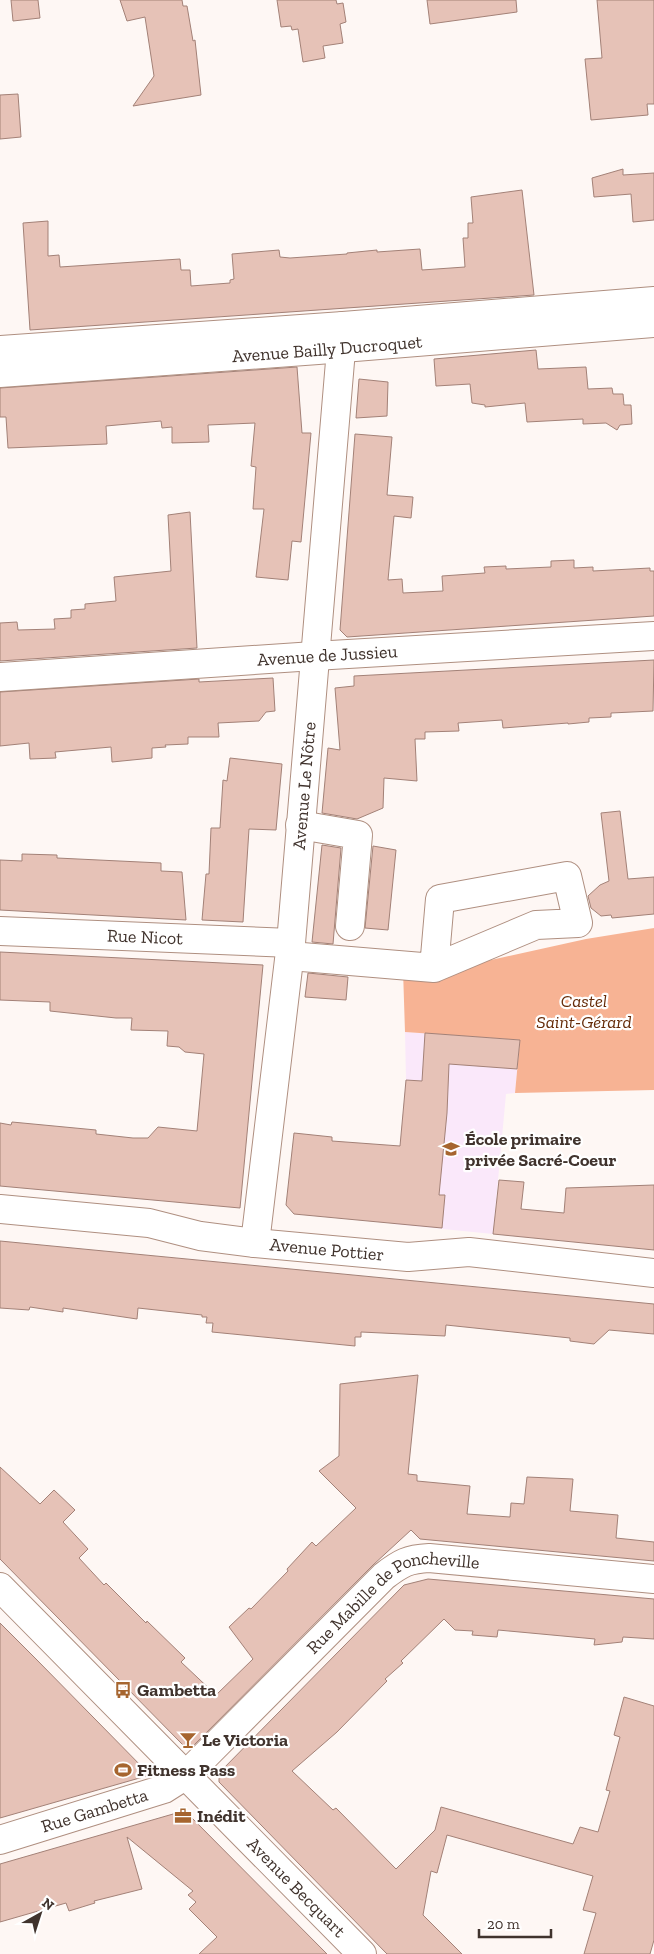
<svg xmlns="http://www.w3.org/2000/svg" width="654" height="1954" font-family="'Zilla Slab',serif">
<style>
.education{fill:#fae8fa}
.green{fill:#f7b394}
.building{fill:#e6c2b7;stroke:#a38177}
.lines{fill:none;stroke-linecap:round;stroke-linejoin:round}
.minor-casing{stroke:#af8f80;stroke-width:30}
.minor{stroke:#fff;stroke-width:28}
.labels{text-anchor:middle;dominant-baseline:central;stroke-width:4.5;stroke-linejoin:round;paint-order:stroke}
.street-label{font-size:18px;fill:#40332d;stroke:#fff}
.park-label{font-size:18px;font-style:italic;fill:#652b08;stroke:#fff}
.poi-label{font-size:18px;font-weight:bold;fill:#40332d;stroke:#fff;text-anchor:start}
</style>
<rect width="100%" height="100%" fill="#fef7f4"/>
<path class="education" d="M405 1032 520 1039 515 1093 506 1094 493 1234 393 1224 406 1080Z"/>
<path class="green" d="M654 928V1090L515 1093 520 1040 405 1032 403 970 464 966 586 939Z"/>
<path class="building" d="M11 0H38L40 18 13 21Z
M120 0H182L183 6H187L193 41 195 40 201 95 133 106 154 76 145 17 127 21Z
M277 0H336L337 4 343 3 346 22 340 24 343 43 323 46 325 58 303 62 298 29 292 30 291 26 281 27Z
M427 0H516L517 12 430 24Z
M597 0H654V104H647L648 115 591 120 585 59 602 58Z
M18 94 21 137 0 139V95Z
M623 169V175L654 173V220L633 222 631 194 594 197 592 178Z
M522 190 534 295 30 330 23 223 48 221V256L59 255 60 267 180 259 181 270H190L191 286 230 283V280L234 279 232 254 279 250 280 257 290 258 347 254V253L377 250V252L420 249 422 270 465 267 463 238H468V223H473L471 197Z
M536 350 538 369 586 367 588 389 612 388 613 394H623L624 405H631L632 424 620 425 617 430 606 423 583 424V419L527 422 525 403 485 407V405L472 403 470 384 436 386 434 359Z
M297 367 302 433H311L301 542 292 541 288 580 256 577 264 509H253L256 467 251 466 255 423 208 425 209 442 172 443V427L162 428 161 421 106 426 107 444 8 448 6 417H0V388Z
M359 379 388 382 387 416 356 418Z
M355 434 392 437 387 495 413 497 411 518 394 516 388 580 402 579 403 593 443 591 442 576 485 573 484 567 506 566V569L551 567V561L574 560V568L593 567V571L650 568V571H654V616L347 637 340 630Z
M190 512 197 648 0 661V623L17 622 18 630 55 629 54 619 71 618V610L85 609V604L116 601 114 577 171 571 168 515Z
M654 660 653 711 611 713V717L589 718V722L568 724V723L503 728 502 720 458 723 459 731 425 732V739H415L417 781 384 778 383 808 357 819 322 813 328 748 340 750 335 688 354 686V676Z
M273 678 275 711 266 712 259 721 218 723 219 737H188V744L165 745 166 747 152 748V758L112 762 111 747 55 752 56 758 30 759 29 743 0 746V692L199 679V682Z
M230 758 282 764 276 830 249 829 243 922 202 920 206 874H209L211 828H220L223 780 227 781Z
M620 811 628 879 654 877V914L612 918 611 915 601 916 591 908 588 896 600 885 609 881 601 813Z
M322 845 341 848 333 944 312 942Z
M373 846 396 850 388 930 365 928Z
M22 854 57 855V858L161 863V871L182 872 186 920 0 910V860L22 861Z
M0 952 263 965 240 1208 0 1186V1123L11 1125 12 1122 96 1130V1134L133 1138H148L158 1127 197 1131 204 1054 185 1052 179 1047 167 1046 168 1031 131 1030 132 1018H116L50 1011V1002L0 1000Z
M308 973 348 977 346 1000 305 997Z
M425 1033 520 1040 517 1069 449 1064 447 1113 439 1195H445L442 1228 294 1214 286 1205 294 1133 332 1137V1141L400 1146 406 1080 422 1081Z
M499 1180 524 1182 521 1209 564 1213 566 1188 654 1185V1250L493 1234Z
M0 1241 654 1304V1334L609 1330 594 1344 570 1341V1338L446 1325 445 1336 361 1332V1337H355V1346L212 1332 213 1323H206L207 1317H202V1315L138 1308 137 1319 63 1308V1312L30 1307 29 1310 0 1308Z
M418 1375 408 1474 417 1475V1481L470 1486 467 1514 510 1517 511 1503 524 1504 527 1477 573 1479 570 1511 618 1515 616 1538 654 1542V1561L420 1539 411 1530 373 1565 192 1747 184 1746 181 1743 0 1559V1467L40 1504 54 1490 75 1510 63 1522 88 1549 79 1558 104 1585 106 1583 146 1623 147 1621 185 1658 181 1662 216 1695 253 1659 229 1627 249 1608 251 1609 288 1571 287 1569 312 1542 316 1546 356 1508 319 1471 339 1456 340 1384Z
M428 1579 654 1599V1639L623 1637 622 1642 594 1645 595 1639 498 1630 497 1637 472 1635 473 1631 455 1630 444 1619 401 1661 403 1663 385 1679 387 1681 337 1732 292 1771 333 1810 336 1808 396 1869 435 1830 441 1807 573 1844 580 1827 598 1832 610 1791 606 1790 620 1737 614 1735 624 1697 654 1706V1940L650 1954H584L596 1913 583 1910 593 1876 447 1835 437 1873 431 1871 423 1915 462 1954H387L219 1782V1773L404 1585Z
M0 1623 36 1659 150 1775 0 1818Z
M180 1812 189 1815 327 1954H199L217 1937 189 1909 196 1902 188 1895 193 1891 127 1837 142 1889 94 1901 95 1903 69 1911 66 1903 0 1922V1864Z"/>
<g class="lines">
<g class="minor-casing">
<g id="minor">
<path d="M0 350 343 326 654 301"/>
<path id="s1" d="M0 373 318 350 654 323"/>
<path id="s2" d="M0 677 314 656 654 636"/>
<path d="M300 825 358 835 350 926"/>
<path id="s3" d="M0 931 291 943"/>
<path d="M290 956 434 968 536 925 578 923 567 876 440 899 434 968"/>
<path id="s4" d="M0 1209 149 1223 200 1236 255 1243 408 1257 469 1252 654 1273"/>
<path id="s5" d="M255 1243 291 943 343 326"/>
<path id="s6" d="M0 1587 362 1954"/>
<path id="s7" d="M0 1840 164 1789 186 1775 202 1759 384 1576C401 1563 408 1559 429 1558L654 1579"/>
</g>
</g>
<use href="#minor" class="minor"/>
</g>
<defs>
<g id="school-bare" transform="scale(1.35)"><path d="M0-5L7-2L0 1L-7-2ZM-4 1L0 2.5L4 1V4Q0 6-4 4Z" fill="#a6652f" stroke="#fff" stroke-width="2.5" paint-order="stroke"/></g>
<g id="bus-bare" transform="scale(1.35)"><path d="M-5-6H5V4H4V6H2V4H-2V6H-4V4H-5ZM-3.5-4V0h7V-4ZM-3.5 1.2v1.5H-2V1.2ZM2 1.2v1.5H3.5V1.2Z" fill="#a6652f" stroke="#fff" stroke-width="2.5" paint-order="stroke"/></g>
<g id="bar-bare" transform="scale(1.35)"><path d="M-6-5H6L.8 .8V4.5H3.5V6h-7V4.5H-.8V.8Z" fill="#a6652f" stroke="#fff" stroke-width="2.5" paint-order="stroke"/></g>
<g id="stadium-bare" transform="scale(1.35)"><path d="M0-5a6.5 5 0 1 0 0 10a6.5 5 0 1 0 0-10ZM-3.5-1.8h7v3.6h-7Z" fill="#a6652f" stroke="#fff" stroke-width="2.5" paint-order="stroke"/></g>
<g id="office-bare" transform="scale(1.35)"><path d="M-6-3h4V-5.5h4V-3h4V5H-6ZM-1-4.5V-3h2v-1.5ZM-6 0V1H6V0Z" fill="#a6652f" stroke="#fff" stroke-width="2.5" paint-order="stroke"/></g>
</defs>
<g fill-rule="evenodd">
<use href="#school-bare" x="451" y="1149"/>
<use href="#bus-bare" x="123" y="1690"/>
<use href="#bar-bare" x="188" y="1740"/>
<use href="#stadium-bare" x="123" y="1770"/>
<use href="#office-bare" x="183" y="1816"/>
</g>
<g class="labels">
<g class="street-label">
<text stroke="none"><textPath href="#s1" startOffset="328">Avenue Bailly Ducroquet</textPath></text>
<text stroke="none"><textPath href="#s2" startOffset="328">Avenue de Jussieu</textPath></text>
<text stroke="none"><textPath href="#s5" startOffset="460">Avenue Le Nôtre</textPath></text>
<text stroke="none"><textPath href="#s3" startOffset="145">Rue Nicot</textPath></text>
<text stroke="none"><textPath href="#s4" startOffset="330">Avenue Pottier</textPath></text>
<text stroke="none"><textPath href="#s7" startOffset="476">Rue Mabille de Poncheville</textPath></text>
<text stroke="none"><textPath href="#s7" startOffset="99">Rue Gambetta</textPath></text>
<text stroke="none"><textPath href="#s6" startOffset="422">Avenue Becquart</textPath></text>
</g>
<g class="park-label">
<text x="584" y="1001">Castel<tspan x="584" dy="21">Saint-Gérard</tspan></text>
</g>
<g class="poi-label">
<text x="465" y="1139">École primaire<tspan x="465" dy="21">privée Sacré-Coeur</tspan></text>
<text x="137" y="1690">Gambetta</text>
<text x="202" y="1740">Le Victoria</text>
<text x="137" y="1770">Fitness Pass</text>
<text x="197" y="1816">Inédit</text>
</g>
</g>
<g transform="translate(40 1914) rotate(39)" stroke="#ffffff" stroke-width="4" paint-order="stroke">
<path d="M0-4L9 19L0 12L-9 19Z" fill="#40332d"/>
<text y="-8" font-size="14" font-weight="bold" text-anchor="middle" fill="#40332d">N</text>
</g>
<path d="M479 1929v8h72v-8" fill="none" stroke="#40332d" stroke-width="2.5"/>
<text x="487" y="1929" font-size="15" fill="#40332d" stroke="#ffffff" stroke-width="4" paint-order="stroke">20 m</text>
</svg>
